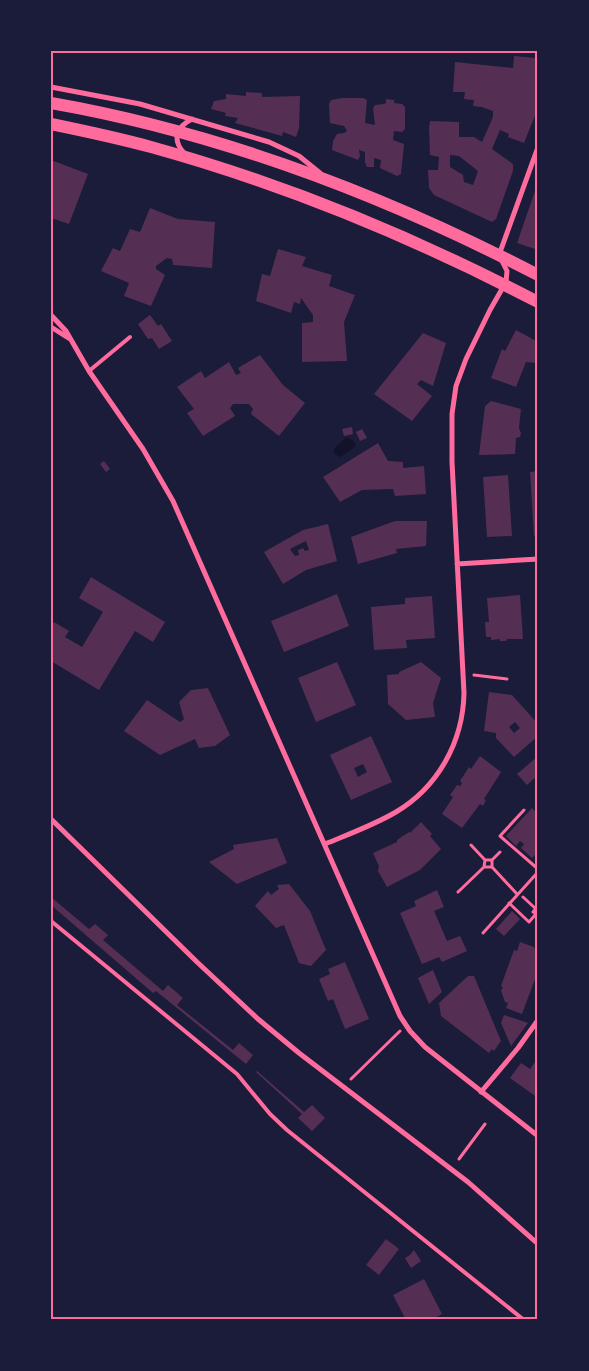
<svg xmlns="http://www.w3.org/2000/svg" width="589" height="1371" font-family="'Asap Condensed',sans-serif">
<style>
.water{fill:#12122b}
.building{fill:#542f53;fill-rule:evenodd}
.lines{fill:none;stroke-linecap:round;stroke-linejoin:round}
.path{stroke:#ff6b9d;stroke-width:3}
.service{stroke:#ff6b9d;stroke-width:4}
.minor{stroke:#ff6b9d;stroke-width:5}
.primary{stroke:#ff6b9d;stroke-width:12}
.neatline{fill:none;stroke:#ff6b9d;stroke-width:2}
</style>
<rect width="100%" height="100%" fill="#1b1b3a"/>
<path class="water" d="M346 437 354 441 356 446 341 457 335 454 333 450Z"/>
<path class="building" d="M514 56 535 58V66L538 67V108L524 143 508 137 509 134 500 130 492 149 513 164V171L496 219 492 222 434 195 429 188 428 170H438L439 157 430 155 429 128 430 121 459 122V137H474L482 142 493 117V111L482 107 473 106 474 100 464 99 465 92H453L455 62 513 68ZM450 155 459 156 478 171 473 185 464 182 463 175 450 167Z
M246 92 262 93V97L300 96 299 128 296 137 283 132 282 136 235 123 238 118 225 116 226 113 211 109 214 101 226 99V94L246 96Z
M342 98H363L367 100 365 123 375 125 373 108 375 105 384 104 386 103V99L394 100V103L402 104 405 107V129L402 132 394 131 393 140 404 144 401 174 397 176 380 168 381 160 374 158V167H367L365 162V152L359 150 360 156 358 160 332 150 333 141 337 134 344 133 347 131 344 126 330 123 329 104 331 100Z
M51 160 88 174 69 224 51 218Z
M537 185H538V250L517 243Z
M150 208 178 219 215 222 212 268 173 265 172 259 167 258 156 266V269L165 275 151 306 124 296 129 283 101 271 113 248 120 251 130 229 140 232Z
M278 249 306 257 302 266 332 275 329 286 355 295 344 322 347 361 302 362V323L313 322V315L301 298 300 304 294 302 291 313 256 301 262 274 270 276Z
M150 315 158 326 161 324 172 341 159 349 152 338 148 339 138 324Z
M516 330 538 342V359L536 363 526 362 516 387 491 378 502 349 505 351Z
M423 333 446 343 433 386 421 380 417 384 432 396 412 421 374 394Z
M260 355 283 385 305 403 279 436 251 414 253 409 249 404H233L230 408 235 416 203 436 187 413 194 409 177 387 201 371 205 378 229 362 236 375 241 373 238 368Z
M491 401 521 409 519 428 521 433 520 437 516 438 515 454 479 455 485 406Z
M352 427 353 434 344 436 342 429Z
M362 429 367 438 360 441 356 432Z
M378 443 388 461 403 462V468L424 466 426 494 395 496 393 489 362 490 340 502 323 477Z
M104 461 110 469 106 472 100 464Z
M538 471V536H534L530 472Z
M508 475 512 536 487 537 483 477Z
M395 521H427L426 546 396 549 397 553 358 564 351 537Z
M328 524 337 561 306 570 283 584 264 552 303 530ZM306 541 309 550 305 551 303 548 298 550 299 555 295 556 290 549Z
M91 577 165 622 153 642 135 631 99 690 51 661V626L54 622 69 631 65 637 82 647 103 612 79 598Z
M337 594 349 626 284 652 271 621Z
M520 595 523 639H507L506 641H500V639L491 640V637H486L485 622H489L487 598Z
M432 596 435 638 406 640 407 648 374 650 371 607 405 604V598Z
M337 662 356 705 316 722 298 678Z
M421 662 441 678 433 703 435 717 406 720 388 704 387 675 399 674V672Z
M208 688 230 735 215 746 199 748 195 739 160 755 124 731 147 700 180 722 184 719 179 702 191 690Z
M489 692 512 695 538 724V736L514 757 496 738V733L484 731ZM515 722 520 728 514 733 509 727Z
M371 736 392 782 351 800 330 755ZM363 764 367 772 358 777 354 768Z
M480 756 501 772 484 799 486 800 483 806 480 804 462 828 442 814 453 797 450 795 457 785 460 786 462 783 460 781 469 767 471 769Z
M538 756V775L527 785 517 774Z
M532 808 538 814V857L535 855 532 858 521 848 524 844 520 841 516 846 506 836Z
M421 822 432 834 430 836 441 849 420 870 387 887 378 871 379 866 373 853 397 842V840L409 832 410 833Z
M277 838 287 863 237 884 209 862 234 849 233 845Z
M289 884 310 911 326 950 311 966 299 963 284 925 276 928 255 906 268 891 271 895 279 889 277 885Z
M437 890 444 907 434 911 447 941 460 936 467 951 442 962 439 957 422 964 400 913 416 906 414 901Z
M51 897 89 929 95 924 108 935 103 940 163 991 168 985 183 998 177 1005 233 1050 239 1043 253 1055 246 1064 156 991 153 993 51 905Z
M512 911 520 919 504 936 496 929Z
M520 942 534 947V948L538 950V971L522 1014 506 1008 508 1003 505 1002 501 991 503 987 501 986 514 950 517 951Z
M345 962 369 1019 345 1029 333 999 328 1001 319 979 330 974 328 969Z
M433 970 442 992 429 1004 418 978Z
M468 976H474L501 1041 494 1051 492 1049 489 1053 441 1016 439 1003Z
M504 1015 528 1023 511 1046 501 1023Z
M538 1058V1098L510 1078 521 1063 530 1069Z
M257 1071 304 1112 312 1105 325 1118 312 1131 298 1118 302 1114 256 1072Z
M386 1239 399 1249 379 1275 366 1265Z
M414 1250 421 1261 411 1268 405 1258 410 1255Z
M424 1279 442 1314 431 1320H406L393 1295Z"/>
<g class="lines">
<path class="path" d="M474 675 507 679
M524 810 500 836 538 869
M471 845 485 860
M492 860 500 852
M492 867H484L485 860H492V867L517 894
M458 892 484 867
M523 897 536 909
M509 903 529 922 536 914
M538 906 533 912 538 915
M483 933 538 872
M351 1079 400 1031
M459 1159 485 1124"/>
<path class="service" d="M89 371 130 337
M51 921 237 1074 270 1114 287 1130 524 1320"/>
<path class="minor" d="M51 87 140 104 269 142 299 156 320 173
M184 153C172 140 176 127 192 119
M51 315 66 331 89 371 143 449 173 501 400 1016 410 1031 425 1047 538 1136
M51 327 70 339
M457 564 538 559
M51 819 197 962 258 1019 299 1053 468 1182 538 1244
M325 844C349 834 374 825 396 812 438 787 463 742 464 693L452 462V414L456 386 466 359 490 310 506 282 507 271 499 255 538 147
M481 1092 518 1048 538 1020"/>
<path class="primary" d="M51 103C222 133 384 195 538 275
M51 124C85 131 118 138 151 147 285 184 415 238 538 302"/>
</g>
<rect width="589" height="1371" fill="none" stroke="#1b1b3a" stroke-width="105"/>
<rect x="52" y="52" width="484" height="1266" class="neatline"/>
</svg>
